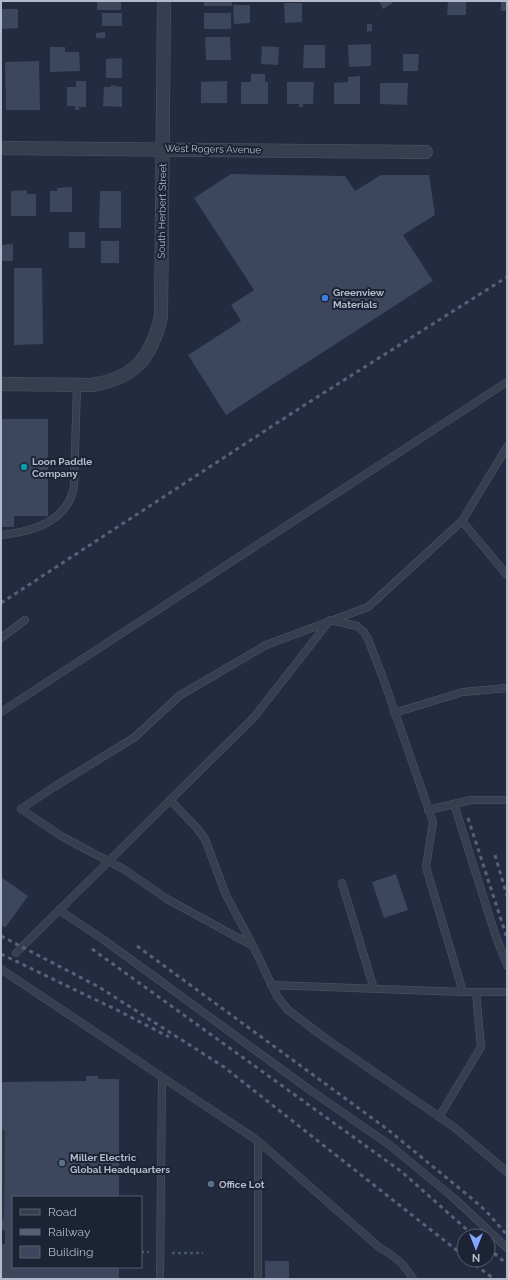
<svg xmlns="http://www.w3.org/2000/svg" width="508" height="1280" font-family="Raleway,sans-serif">
<style>
.green{fill:#253a41}
.building{fill:#3c465d}
.lines{fill:none;stroke-linecap:round;stroke-linejoin:round}
.lane-casing{stroke:#4f5667;stroke-width:8}
.street-casing{stroke:#4f5667;stroke-width:14}
.path{stroke:#43575e;stroke-width:2.5;stroke-dasharray:3 3;stroke-linecap:butt}
.lane{stroke:#373e4f;stroke-width:7}
.street{stroke:#373e4f;stroke-width:13}
.rail{stroke:#586177;stroke-width:3;stroke-dasharray:4 4;stroke-linecap:butt}
.shop-dot{fill:#3f7fe0;stroke:#1c2334;stroke-width:1.5}
.culture-dot{fill:#0f9aa8;stroke:#1c2334;stroke-width:1.5}
.service-dot{fill:#5c6f8a;stroke:#1c2334;stroke-width:1.5}
.labels{text-anchor:middle;dominant-baseline:central;stroke-width:4;stroke-linejoin:round;paint-order:stroke}
.street-label{font-size:10px;fill:#b3b9ca;stroke:#1c2334}
.poi-label{font-size:10px;font-weight:bold;fill:#b3b9ca;stroke:#1c2334;text-anchor:start}
</style>
<rect width="100%" height="100%" fill="#222b40"/>
<path class="green" d="M1 1130H5L4 1219H1Z"/>
<path class="building" d="M97 1H121V10H97Z
M204 1H232V6H204Z
M379 1H392L393 3 383 9Z
M448 1H466V15H447Z
M501 1H507V11H501Z
M284 3H302V22L285 23Z
M233 5H250V23L234 24Z
M1 9H18V28L1 29Z
M102 13H122V26H102Z
M204 13H231V29H204Z
M367 24H372V31L367 32Z
M105 32V38H96V33Z
M205 37H230L231 60H206Z
M371 44V66L349 67 348 45Z
M304 45H325V68H303Z
M262 46 279 47 278 65 261 64Z
M50 47H65V52H79L80 71 50 72Z
M403 54H419L418 71H403Z
M122 58V78H106V59Z
M39 61 40 110H6L5 62Z
M251 74H265V82H268V104H241V82H251Z
M360 76V104H334V83L348 82V77Z
M76 81H86V107H79V110H75V106H67V87H76Z
M227 81V103H201V82Z
M287 82H314L313 104H303V107H299V104H287Z
M380 83H408L407 105 380 104Z
M111 85 122 87V107L103 106 104 87H111Z
M231 174 345 176 355 191 381 175H429L435 215 403 235 433 281 226 415 188 355 241 321 231 305 254 290 194 198Z
M72 187V212H50V191H57V188Z
M27 190V194H36V216H11V191Z
M100 191H121V228H99Z
M69 232H85V248H69Z
M101 241H119V263H101Z
M13 244V261H1V245Z
M14 268H42L43 344 14 345Z
M1 419H48V516H14V527H1Z
M396 874 408 910 384 918 372 882Z
M1 877 28 896 5 928 1 925Z
M86 1076H98V1079H119V1197H13V1267H119V1279H2V1244H5V1230H1V1219H4L5 1130H1V1082L86 1081Z
M265 1261H289V1279H265Z"/>
<g class="lines">
<g class="lane-casing">
<path id="lane" d="M462 521 507 575
M1 535C32 532 68 522 74 486L77 385
M1 638 25 620
M1 712 507 382
M394 713 463 692 507 688
M170 800 196 827 205 839 226 895 253 946 277 996 288 1010 325 1038 454 1127 507 1172
M454 804 495 934 507 965
M428 810 471 800H507
M342 883 374 989
M59 910 104 940 310 1090 391 1146 455 1199 507 1248
M253 946 167 899 125 870 61 836 21 809 54 787 135 737 179 696 266 645 368 607 462 521 507 447
M16 953 255 716 330 620 357 626 364 632 368 639 383 678 433 822 426 867 463 992H507
M1 969 162 1077
M271 985 463 992
M439 1117 481 1047 476 992
M258 1141 380 1248C394 1255 405 1265 413 1279
M160 1279 162 1077 258 1141V1279"/>
</g>
<g class="street-casing">
<path id="street" d="M1 148 426 152
M1 384 92 385C135 378 151 358 161 317L164 1"/>
</g>
<path class="path" d="M141 1252H149
M172 1253H203"/>
<use href="#lane" class="lane"/>
<use href="#street" class="street"/>
<path class="rail" d="M1 603 303 406 507 277
M468 818 507 938
M495 855 507 896
M1 936 99 987 224 1067 464 1256
M137 946 387 1129 470 1197 487 1212 507 1235
M92 949 402 1172 474 1236
M1 954 121 1012 169 1037
M488 1248 507 1264
M469 1260 494 1279"/>
</g>
<circle class="shop-dot" cx="325" cy="298" r="4"/>
<circle class="culture-dot" cx="24" cy="467" r="4"/>
<g class="service-dot">
<circle cx="62" cy="1163" r="4"/>
<circle cx="211" cy="1184" r="4"/>
</g>
<g class="labels">
<g class="street-label">
<text transform="translate(213 149) rotate(1)">West Rogers Avenue</text>
<text transform="translate(162 211) rotate(-89)">South Herbert Street</text>
</g>
<g class="poi-label">
<text x="333" y="292">Greenview<tspan x="333" dy="12">Materials</tspan></text>
<text x="32" y="461">Loon Paddle<tspan x="32" dy="12">Company</tspan></text>
<text x="70" y="1157">Miller Electric<tspan x="70" dy="12">Global Headquarters</tspan></text>
<text x="219" y="1184">Office Lot</text>
</g>
</g>
<rect width="508" height="1280" fill="none" stroke="#b3b9ca" stroke-width="4"/>
<rect x="12" y="1196" width="130" height="72" fill="#1c2334" stroke="#585f70"/>
<rect x="20" y="1209" width="20" height="6" fill="#373e4f" stroke="#585f70"/>
<text x="48" y="1216" font-size="12" fill="#b3b9ca">Road</text>
<rect x="20" y="1229" width="20" height="6" fill="#586177" stroke="#585f70"/>
<text x="48" y="1236" font-size="12" fill="#b3b9ca">Railway</text>
<rect x="20" y="1246" width="20" height="12" fill="#3c465d" stroke="#585f70"/>
<text x="48" y="1256" font-size="12" fill="#b3b9ca">Building</text>
<g transform="translate(476 1248) rotate(180)"><circle r="19" fill="#1c2334" stroke="#585f70"/>
<path d="M0-3L7 15L0 10L-7 15Z" fill="#83a4ff"/>
<text y="-6" font-size="11" font-weight="bold" text-anchor="middle" fill="#b3b9ca">N</text>
</g>
</svg>
